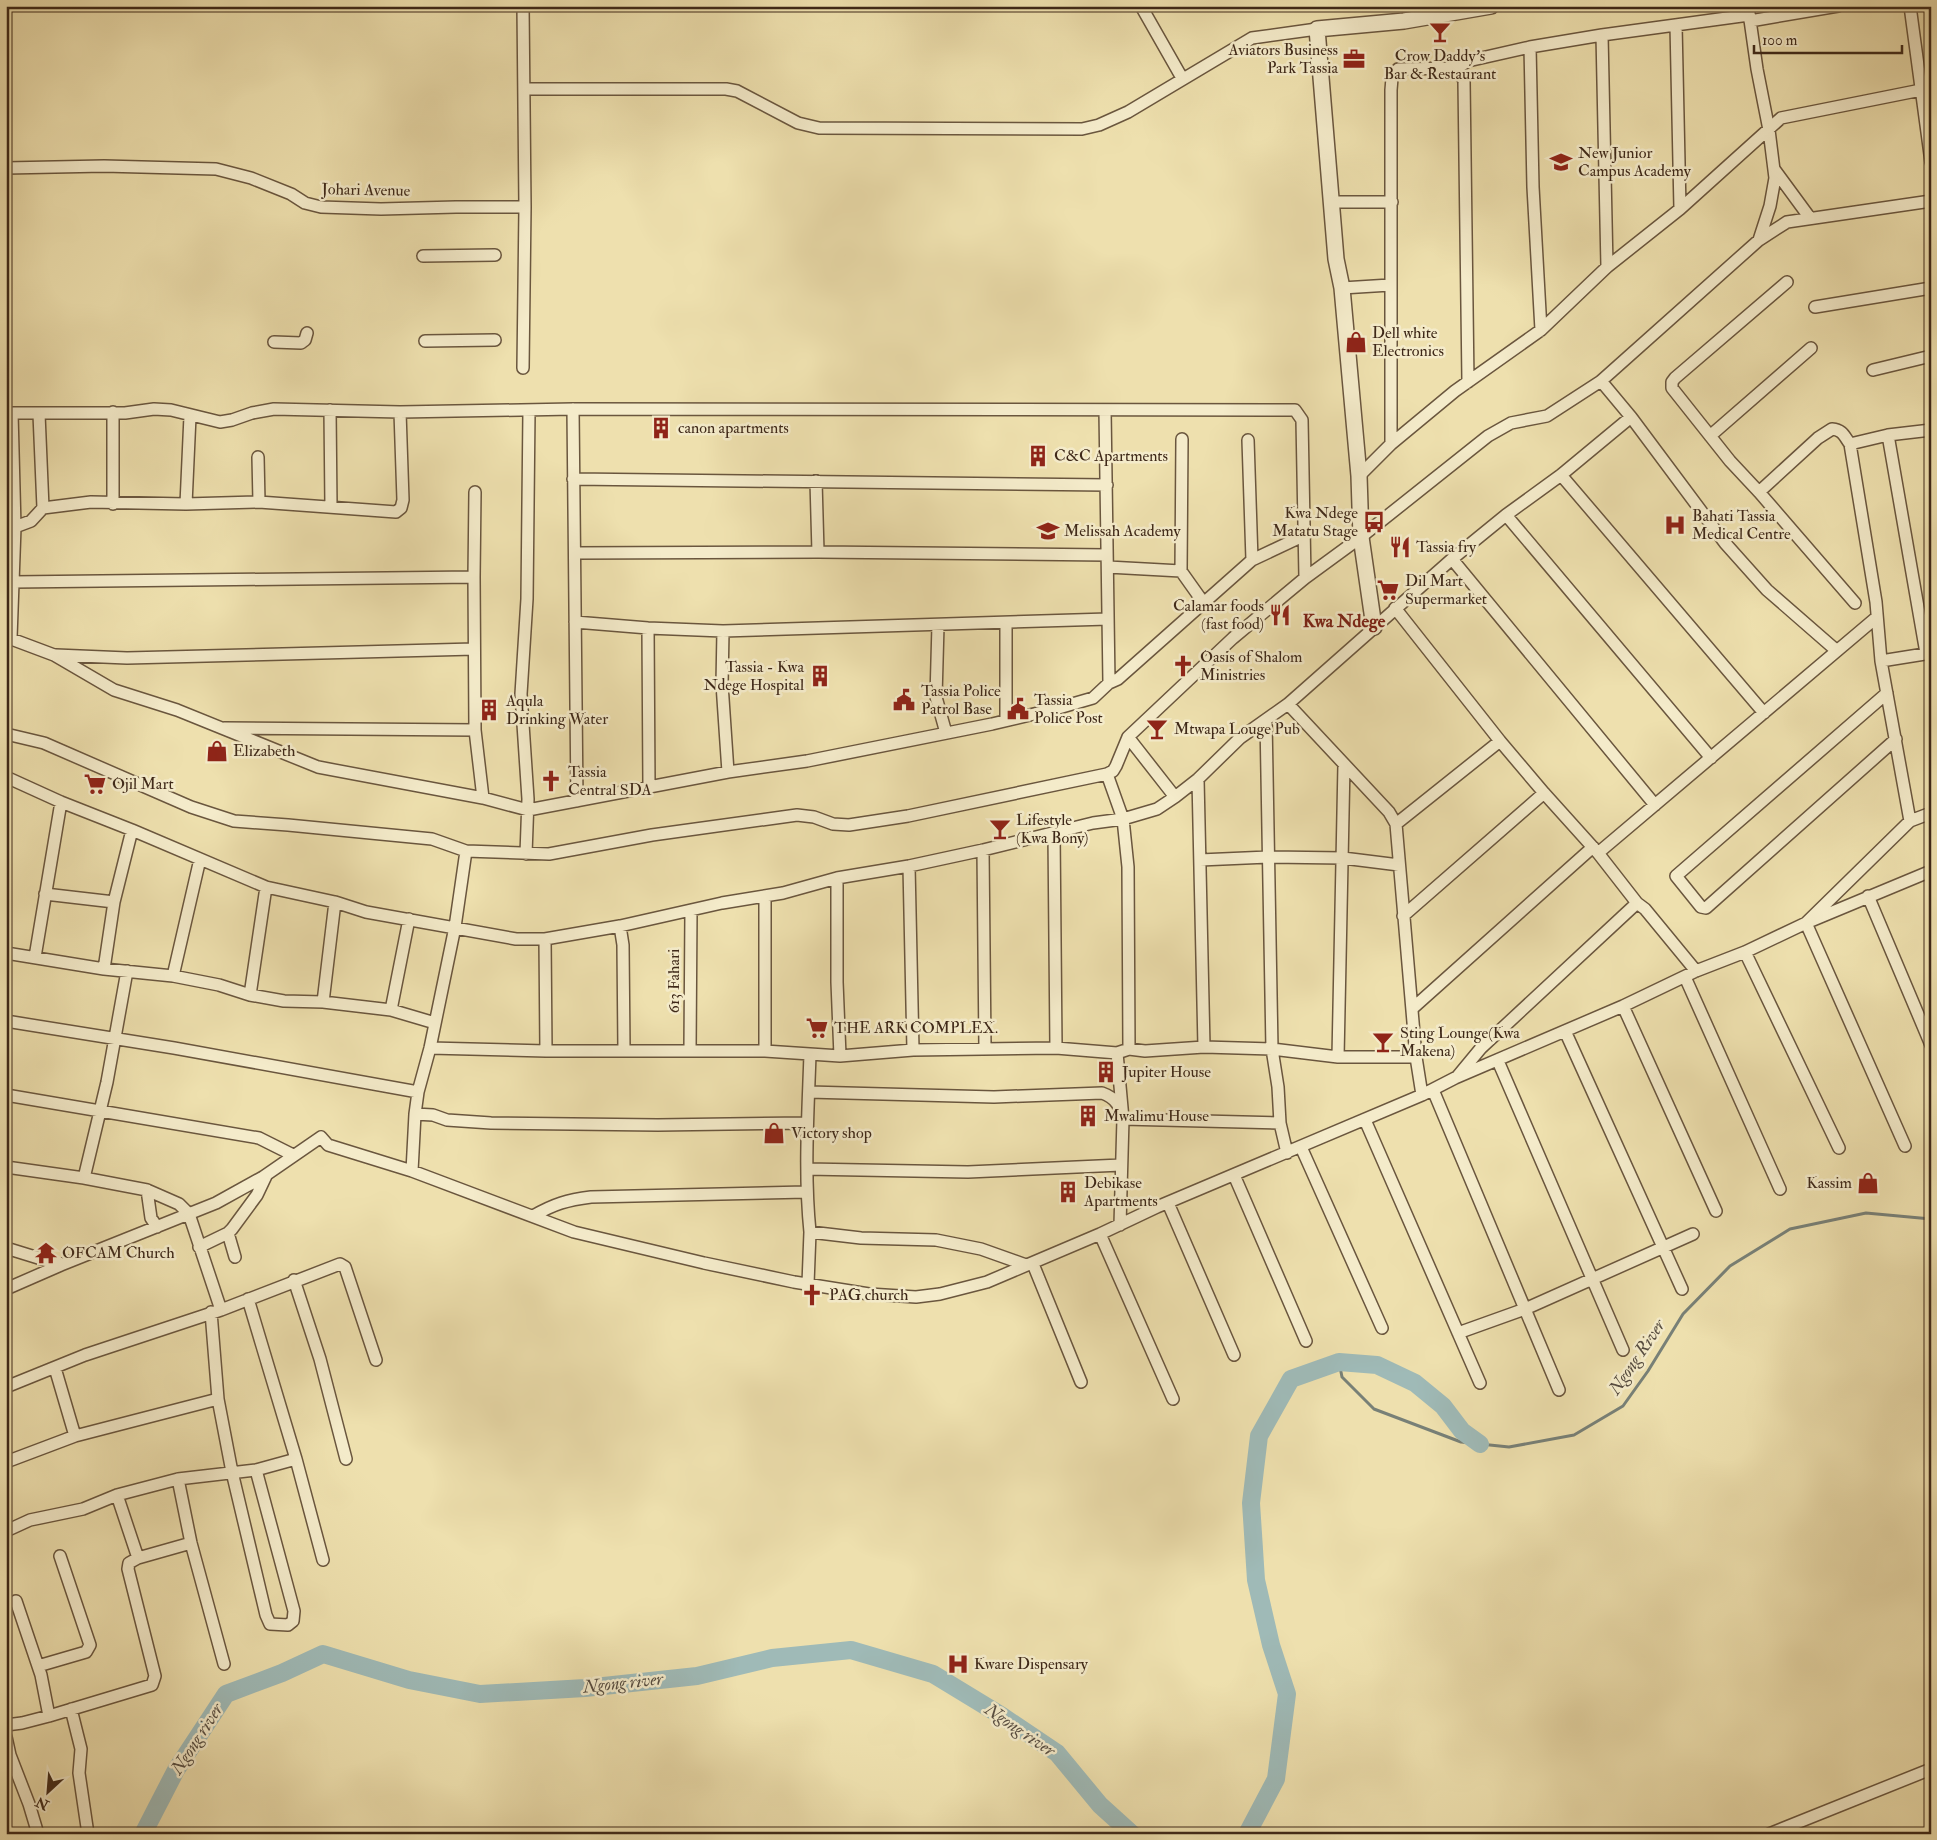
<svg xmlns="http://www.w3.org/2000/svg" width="1937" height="1840" font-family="'IM FELL Double Pica',serif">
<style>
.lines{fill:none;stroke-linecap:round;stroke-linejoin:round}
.stream{stroke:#788077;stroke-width:3}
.river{stroke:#9fbab7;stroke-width:18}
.minor-casing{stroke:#6a563e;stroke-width:14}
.tertiary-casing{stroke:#6a563e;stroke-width:18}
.minor{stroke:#f4ebca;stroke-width:11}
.tertiary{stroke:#f4ebca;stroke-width:15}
.labels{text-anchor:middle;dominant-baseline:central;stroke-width:5;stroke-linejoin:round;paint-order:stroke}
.poi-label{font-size:16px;fill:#3e2818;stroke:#f4ebca;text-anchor:start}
.street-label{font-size:16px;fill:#3e2818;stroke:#f4ebca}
.neighbourhood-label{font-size:18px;font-weight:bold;fill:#7a1f14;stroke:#f4ebca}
.water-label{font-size:18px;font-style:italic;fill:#564c40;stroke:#f4ebca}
</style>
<rect width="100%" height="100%" fill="#eee0ae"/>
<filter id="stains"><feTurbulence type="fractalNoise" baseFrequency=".004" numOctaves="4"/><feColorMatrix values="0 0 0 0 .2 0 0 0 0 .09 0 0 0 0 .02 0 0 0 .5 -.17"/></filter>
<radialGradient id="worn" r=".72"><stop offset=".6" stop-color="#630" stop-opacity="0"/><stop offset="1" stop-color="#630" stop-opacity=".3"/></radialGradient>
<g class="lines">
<path class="stream" d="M1339 1362 1342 1377 1374 1409 1461 1442 1509 1447 1574 1435 1623 1406 1648 1371 1683 1314 1730 1266 1790 1229 1866 1213 1931 1219"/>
<path class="river" d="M143 1834 176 1770 226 1694 282 1673 323 1654 409 1680 480 1694 585 1688 697 1676 772 1658 851 1650 933 1674 1002 1716 1057 1753 1100 1805 1132 1834
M1247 1834 1276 1779 1287 1694 1271 1645 1256 1580 1251 1503 1259 1436 1291 1379 1339 1362 1377 1365 1415 1383 1443 1406 1462 1431 1480 1444"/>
<g class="minor-casing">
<path id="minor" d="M1141 6 1182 78
M1748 6 1757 69 1769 130 1775 178 1770 206 1759 240
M1910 6 1931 162
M1750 21 1838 6
M1676 25 1680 209
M1602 35 1607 267
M1457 68 1468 61 1530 47
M524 89H726L737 91 798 123 819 128 1082 129 1099 125 1128 112 1252 38 1317 29
M6 168 104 166 216 169 251 178 291 194 305 203 321 207 381 209 456 207H525L523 6
M1774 169 1810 218
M1331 202H1392
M423 256 495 255
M1787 282 1675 378 1672 382V388L1730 461 1759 492 1855 603
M1342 288 1390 285
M1815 307 1931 288
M1541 330 1533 187 1530 47 1602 35 1749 15
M425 341 495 340
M274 342 301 343 305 340 307 333
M523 368 525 207
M1873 370 1931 356
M1601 381 1631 417 1725 543 1767 590 1837 651
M573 409 577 801
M330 410 331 507
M1105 410 1109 683
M6 413H125L154 409 171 410 220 422 232 420 252 413 274 409 400 412
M39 414 43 508
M1888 435 1926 653
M1710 436 1811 348
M1248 440 1252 560
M1391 444V90L1392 78 1398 69 1457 68 1464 81 1468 382
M1850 444 1888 435 1931 430
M258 457 259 502
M1561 475 1764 713
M1359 476 1391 444 1455 391 1541 330 1607 267 1680 209 1781 118 1921 90
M573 479 1107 485
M816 481 818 552
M1759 492 1818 438 1832 429C1843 430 1844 436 1850 444L1876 602 1881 661 1910 821
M113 504V412
M186 504 190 416
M1506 515 1711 758
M15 527 31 521 43 508 91 502 186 504 259 502 396 512 401 508 403 500 400 412 573 409 1295 410 1302 420 1305 578
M575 553 818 552 1107 555
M1452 559 1655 805
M1108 567 1181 571 1203 602
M1181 571 1182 439
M474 577 475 492
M13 582 474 577 475 730 483 798
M1395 608 1500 741 1544 793 1598 853 1637 903 1645 909 1696 971
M575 622 648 628 723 631 1108 619
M938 625 936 697 946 733
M648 628 649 787
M723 631 722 684 728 772
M6 637 54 655 114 690 177 710 318 767 483 798 528 810 728 772 807 761 992 724 1055 709 1093 698 1109 683 1118 679 1252 560 1305 535
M11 638 15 527 12 413
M56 655 127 658 474 649
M1881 661 1931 653
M1887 693 1676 876 1701 907 1706 908 1896 739
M1288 704 1389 812 1396 824 1416 1057 1422 1095
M1006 720V623
M1266 720 1272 1049 1278 1087 1280 1123 1287 1153
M224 728 475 730
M6 734 44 743 191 807 234 821 288 825 432 839 466 851 549 854 652 835 797 815 814 817 833 824 849 825 908 816 1107 774 1113 771 1116 766 1128 737 1233 638 1305 578 1361 537 1488 436 1511 423 1547 416 1601 381 1759 240 1787 222 1931 201
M1128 737 1175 797
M1107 774 1123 819 1128 867 1129 1049
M6 777 61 802 132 830 266 887 335 902 366 912 516 939H545L620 926 722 903 783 893 837 878 909 866 983 850 1093 823 1123 819 1157 809 1175 797 1198 779 1240 738 1288 704 1452 559 1506 515 1561 475 1631 417
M1198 779 1204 1047
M1396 824 1500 741
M1054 833 1056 1048
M983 850 985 1049
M1598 853 1877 617
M526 854 528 799 521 694 527 599 529 411
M1200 860 1268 857 1343 858 1399 865
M909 866 913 1050
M837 878V982L840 1056
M45 894 114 902
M1868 896 1931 1045
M1403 916 1544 793
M620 926 623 945 624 1050
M545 939 546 1051H765L840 1056 913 1050 1056 1048 1117 1053 1129 1049 1145 1051 1204 1047 1272 1049 1338 1057H1416
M1745 952 1839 1148
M6 953 104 969 173 976 219 985 250 995 284 1001 323 1002 391 1010 435 1023
M35 957 61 802
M104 969 114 902 132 830
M173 976 200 859
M1685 977 1780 1189
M250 995 266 887
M323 1002 335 902
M1623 1006 1716 1211
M1413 1008 1593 847
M391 1010 409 919
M6 1021 174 1048 418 1092
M1565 1031 1682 1289
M430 1048 546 1051
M690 1050 691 911
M765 1051V897
M1117 1053 1123 1119 1280 1123
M810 1054C808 1114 804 1173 810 1232L861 1238 936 1240 981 1249 1026 1265
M1338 1057 1344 764
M1498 1061 1623 1350
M1457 1077 1481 1048 1637 903
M1433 1090 1559 1390
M809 1092 994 1097 1102 1093C1116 1098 1120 1106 1123 1119L1120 1225
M6 1095 259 1138 293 1155
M415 1114 433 1115 447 1120 491 1123 658 1125 807 1123
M1365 1120 1480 1383
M1905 1146 1806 923 1931 871
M1301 1147 1382 1328
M6 1167 84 1178 147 1190 151 1218 157 1227
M807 1169 968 1172 1121 1165
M412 1171 415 1114 418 1092 430 1048 455 927 466 851
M1234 1175 1306 1341
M84 1178 107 1082 127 971
M147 1190 179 1204 189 1214 221 1310
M1168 1203 1234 1355
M533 1216C554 1204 567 1200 591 1197L806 1192
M228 1233 235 1257
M1100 1234 1173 1399
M199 1247 228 1233 232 1229 257 1195 266 1176
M6 1248 61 1265
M1033 1264 1081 1382
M294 1280 320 1359 346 1459
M808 1284 810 1232
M6 1289 61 1265 216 1203 263 1177 321 1137 328 1145 412 1171 574 1232 704 1263 794 1282 869 1294 916 1297 940 1294 987 1282 1100 1234 1157 1207 1422 1095 1455 1078 1623 1006 1696 971 1745 952 1806 923 1910 821 1931 813
M248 1299 296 1459 323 1560
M211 1312 218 1399 232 1472 266 1615 270 1624 288 1625 293 1621 294 1611 256 1470
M1458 1333 1525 1309 1693 1234
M55 1368 75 1436
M6 1387 85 1355 221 1310 340 1264 345 1267 376 1360
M6 1462 75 1436 218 1399
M117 1495 138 1558
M6 1531 30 1520 83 1509 117 1495 178 1479
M16 1601 41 1675 49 1716
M224 1664 191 1543 178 1479 256 1470 296 1459
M38 1666 86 1652 90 1645 60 1556
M71 1709 81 1749 79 1773 88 1834
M6 1725 22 1723 49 1716 152 1685 155 1676 128 1569 129 1563 138 1558 191 1543
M6 1737 10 1755 29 1804 38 1834
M1769 1834 1931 1769"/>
</g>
<g class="tertiary-casing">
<path id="tertiary" d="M1374 627 1361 537 1359 476 1342 288 1336 259 1317 29 1404 21 1491 6"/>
</g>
<use href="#minor" class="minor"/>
<use href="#tertiary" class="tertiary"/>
</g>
<defs>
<g id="bar-bare" transform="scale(1.725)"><path d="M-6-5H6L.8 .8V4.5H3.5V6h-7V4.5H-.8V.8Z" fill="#8f2418" stroke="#f4ebca" stroke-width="2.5" paint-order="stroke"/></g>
<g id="office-bare" transform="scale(1.725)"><path d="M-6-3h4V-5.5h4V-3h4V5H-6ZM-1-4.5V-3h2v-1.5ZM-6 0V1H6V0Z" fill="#8f2418" stroke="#f4ebca" stroke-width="2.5" paint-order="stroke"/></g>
<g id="school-bare" transform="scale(1.725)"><path d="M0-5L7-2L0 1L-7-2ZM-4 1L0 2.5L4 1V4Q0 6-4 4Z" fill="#8f2418" stroke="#f4ebca" stroke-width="2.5" paint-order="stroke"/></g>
<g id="shop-bare" transform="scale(1.725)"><path d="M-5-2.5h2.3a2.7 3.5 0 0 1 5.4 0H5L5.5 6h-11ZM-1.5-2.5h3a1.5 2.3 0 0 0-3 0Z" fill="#8f2418" stroke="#f4ebca" stroke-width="2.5" paint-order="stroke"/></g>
<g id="building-bare" transform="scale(1.725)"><path d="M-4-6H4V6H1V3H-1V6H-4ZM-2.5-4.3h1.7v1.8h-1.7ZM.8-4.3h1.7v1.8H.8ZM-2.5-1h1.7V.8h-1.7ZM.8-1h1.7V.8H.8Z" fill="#8f2418" stroke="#f4ebca" stroke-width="2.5" paint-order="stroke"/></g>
<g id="bus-bare" transform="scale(1.725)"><path d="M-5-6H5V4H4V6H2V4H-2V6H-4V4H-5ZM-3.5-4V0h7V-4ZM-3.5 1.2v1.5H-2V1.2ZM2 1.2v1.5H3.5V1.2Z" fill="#8f2418" stroke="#f4ebca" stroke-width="2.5" paint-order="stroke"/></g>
<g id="hospital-bare" transform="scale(1.725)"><path d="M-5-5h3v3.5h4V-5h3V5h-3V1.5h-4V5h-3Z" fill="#8f2418" stroke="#f4ebca" stroke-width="2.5" paint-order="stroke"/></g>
<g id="restaurant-bare" transform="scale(1.725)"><path d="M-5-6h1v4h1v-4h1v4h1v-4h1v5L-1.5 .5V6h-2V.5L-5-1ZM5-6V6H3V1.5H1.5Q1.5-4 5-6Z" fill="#8f2418" stroke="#f4ebca" stroke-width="2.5" paint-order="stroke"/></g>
<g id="supermarket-bare" transform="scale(1.725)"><path d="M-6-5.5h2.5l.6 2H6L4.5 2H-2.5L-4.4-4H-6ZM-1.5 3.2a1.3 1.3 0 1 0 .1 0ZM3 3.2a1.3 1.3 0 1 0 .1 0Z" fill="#8f2418" stroke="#f4ebca" stroke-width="2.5" paint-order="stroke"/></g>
<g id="church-bare" transform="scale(1.725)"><path d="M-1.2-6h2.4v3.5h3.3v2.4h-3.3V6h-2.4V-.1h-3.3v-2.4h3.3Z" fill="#8f2418" stroke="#f4ebca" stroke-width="2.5" paint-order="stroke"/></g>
<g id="civic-bare" transform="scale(1.725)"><path d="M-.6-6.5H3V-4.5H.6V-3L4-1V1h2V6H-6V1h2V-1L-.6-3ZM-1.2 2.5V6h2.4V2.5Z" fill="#8f2418" stroke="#f4ebca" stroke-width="2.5" paint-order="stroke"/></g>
<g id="temple-bare" transform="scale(1.725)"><path d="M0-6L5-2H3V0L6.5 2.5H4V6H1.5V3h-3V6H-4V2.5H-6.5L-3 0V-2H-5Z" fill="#8f2418" stroke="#f4ebca" stroke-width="2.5" paint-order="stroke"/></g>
</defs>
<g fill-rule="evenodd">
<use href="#bar-bare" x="1440" y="32"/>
<use href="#office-bare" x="1354" y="59"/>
<use href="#school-bare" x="1561" y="162"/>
<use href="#shop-bare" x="1356" y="342"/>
<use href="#building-bare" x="661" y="428"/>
<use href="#building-bare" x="1038" y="456"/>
<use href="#bus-bare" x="1374" y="522"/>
<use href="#hospital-bare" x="1675" y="525"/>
<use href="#school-bare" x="1048" y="531"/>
<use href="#restaurant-bare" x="1400" y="547"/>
<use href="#supermarket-bare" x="1388" y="590"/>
<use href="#restaurant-bare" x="1280" y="615"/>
<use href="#church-bare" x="1183" y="666"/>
<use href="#building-bare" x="820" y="676"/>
<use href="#civic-bare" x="904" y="700"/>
<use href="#civic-bare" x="1018" y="709"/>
<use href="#building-bare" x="489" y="710"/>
<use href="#bar-bare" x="1157" y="729"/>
<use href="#shop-bare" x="217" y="751"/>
<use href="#church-bare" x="551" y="781"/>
<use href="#supermarket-bare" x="95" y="784"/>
<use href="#bar-bare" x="1000" y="829"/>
<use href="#supermarket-bare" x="817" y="1028"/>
<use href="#bar-bare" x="1383" y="1042"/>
<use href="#building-bare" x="1106" y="1072"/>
<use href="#building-bare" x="1088" y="1116"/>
<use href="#shop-bare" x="774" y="1133"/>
<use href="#shop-bare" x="1868" y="1183"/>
<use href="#building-bare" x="1068" y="1192"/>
<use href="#temple-bare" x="46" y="1253"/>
<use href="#church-bare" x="812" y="1295"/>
<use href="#hospital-bare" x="958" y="1664"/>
</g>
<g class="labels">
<g class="poi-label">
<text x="1338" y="50" text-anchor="end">Aviators Business<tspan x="1338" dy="18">Park Tassia</tspan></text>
<text x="1440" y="56" text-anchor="middle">Crow Daddy's<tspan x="1440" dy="18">Bar &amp; Restaurant</tspan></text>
<text x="1578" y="153">New Junior<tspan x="1578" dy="18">Campus Academy</tspan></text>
<text x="1372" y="333">Dell white<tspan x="1372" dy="18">Electronics</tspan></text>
<text x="678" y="428">canon apartments</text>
<text x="1054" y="456">C&amp;C Apartments</text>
<text x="1358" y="513" text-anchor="end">Kwa Ndege<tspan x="1358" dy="18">Matatu Stage</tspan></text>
<text x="1692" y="516">Bahati Tassia<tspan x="1692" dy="18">Medical Centre</tspan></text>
<text x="1064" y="531">Melissah Academy</text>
<text x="1416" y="547">Tassia fry</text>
<text x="1405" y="581">Dil Mart<tspan x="1405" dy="18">Supermarket</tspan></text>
<text x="1264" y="606" text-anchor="end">Calamar foods<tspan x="1264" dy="18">(fast food)</tspan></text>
<text x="1200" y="657">Oasis of Shalom<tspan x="1200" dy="18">Ministries</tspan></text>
<text x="804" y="667" text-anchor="end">Tassia - Kwa<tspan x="804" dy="18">Ndege Hospital</tspan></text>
<text x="921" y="691">Tassia Police<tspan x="921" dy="18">Patrol Base</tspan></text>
<text x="1034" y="700">Tassia<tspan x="1034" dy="18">Police Post</tspan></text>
<text x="506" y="701">Aqula<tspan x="506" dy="18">Drinking Water</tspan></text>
<text x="1174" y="729">Mtwapa Louge Pub</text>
<text x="233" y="751">Elizabeth</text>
<text x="568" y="772">Tassia<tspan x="568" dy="18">Central SDA</tspan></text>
<text x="112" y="784">Ojil Mart</text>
<text x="1016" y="820">Lifestyle<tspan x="1016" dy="18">(Kwa Bony)</tspan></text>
<text x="834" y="1028">THE ARK COMPLEX.</text>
<text x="1400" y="1033">Sting Lounge(Kwa<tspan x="1400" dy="18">Makena)</tspan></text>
<text x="1122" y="1072">Jupiter House</text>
<text x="1104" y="1116">Mwalimu House</text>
<text x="791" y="1133">Victory shop</text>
<text x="1084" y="1183">Debikase<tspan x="1084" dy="18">Apartments</tspan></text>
<text x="1852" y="1183" text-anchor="end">Kassim</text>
<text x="62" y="1253">OFCAM Church</text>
<text x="829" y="1295">PAG church</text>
<text x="974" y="1664">Kware Dispensary</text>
</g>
<g class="street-label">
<text transform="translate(366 190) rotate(1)">Johari Avenue</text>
<text transform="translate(674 981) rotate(-90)">613 Fahari</text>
</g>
<g class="neighbourhood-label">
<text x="1344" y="621">Kwa Ndege</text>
</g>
<g class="water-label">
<text transform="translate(1637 1357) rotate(-56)">Ngong River</text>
<text transform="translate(623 1683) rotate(-6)">Ngong river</text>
<text transform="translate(1020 1730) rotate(34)">Ngong river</text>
<text transform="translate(197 1739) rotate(-57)">Ngong river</text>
</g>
</g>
<rect width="1937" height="1840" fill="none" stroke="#eee0ae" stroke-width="25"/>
<rect x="8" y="8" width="1922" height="1825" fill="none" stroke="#3e2818" stroke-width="2.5"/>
<rect x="12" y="12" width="1912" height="1815" fill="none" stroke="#3e2818"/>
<g transform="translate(48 1792) rotate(206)" stroke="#f4ebca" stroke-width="4" paint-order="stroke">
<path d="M0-4L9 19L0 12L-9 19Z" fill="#3e2818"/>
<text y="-8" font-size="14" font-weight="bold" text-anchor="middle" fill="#3e2818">N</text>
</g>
<path d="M1754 45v8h148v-8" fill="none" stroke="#3e2818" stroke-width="2.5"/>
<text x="1762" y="45" font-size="15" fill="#3e2818" stroke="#f4ebca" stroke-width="4" paint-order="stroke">100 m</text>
<rect width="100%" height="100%" filter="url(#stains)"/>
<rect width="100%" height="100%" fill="url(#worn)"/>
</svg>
